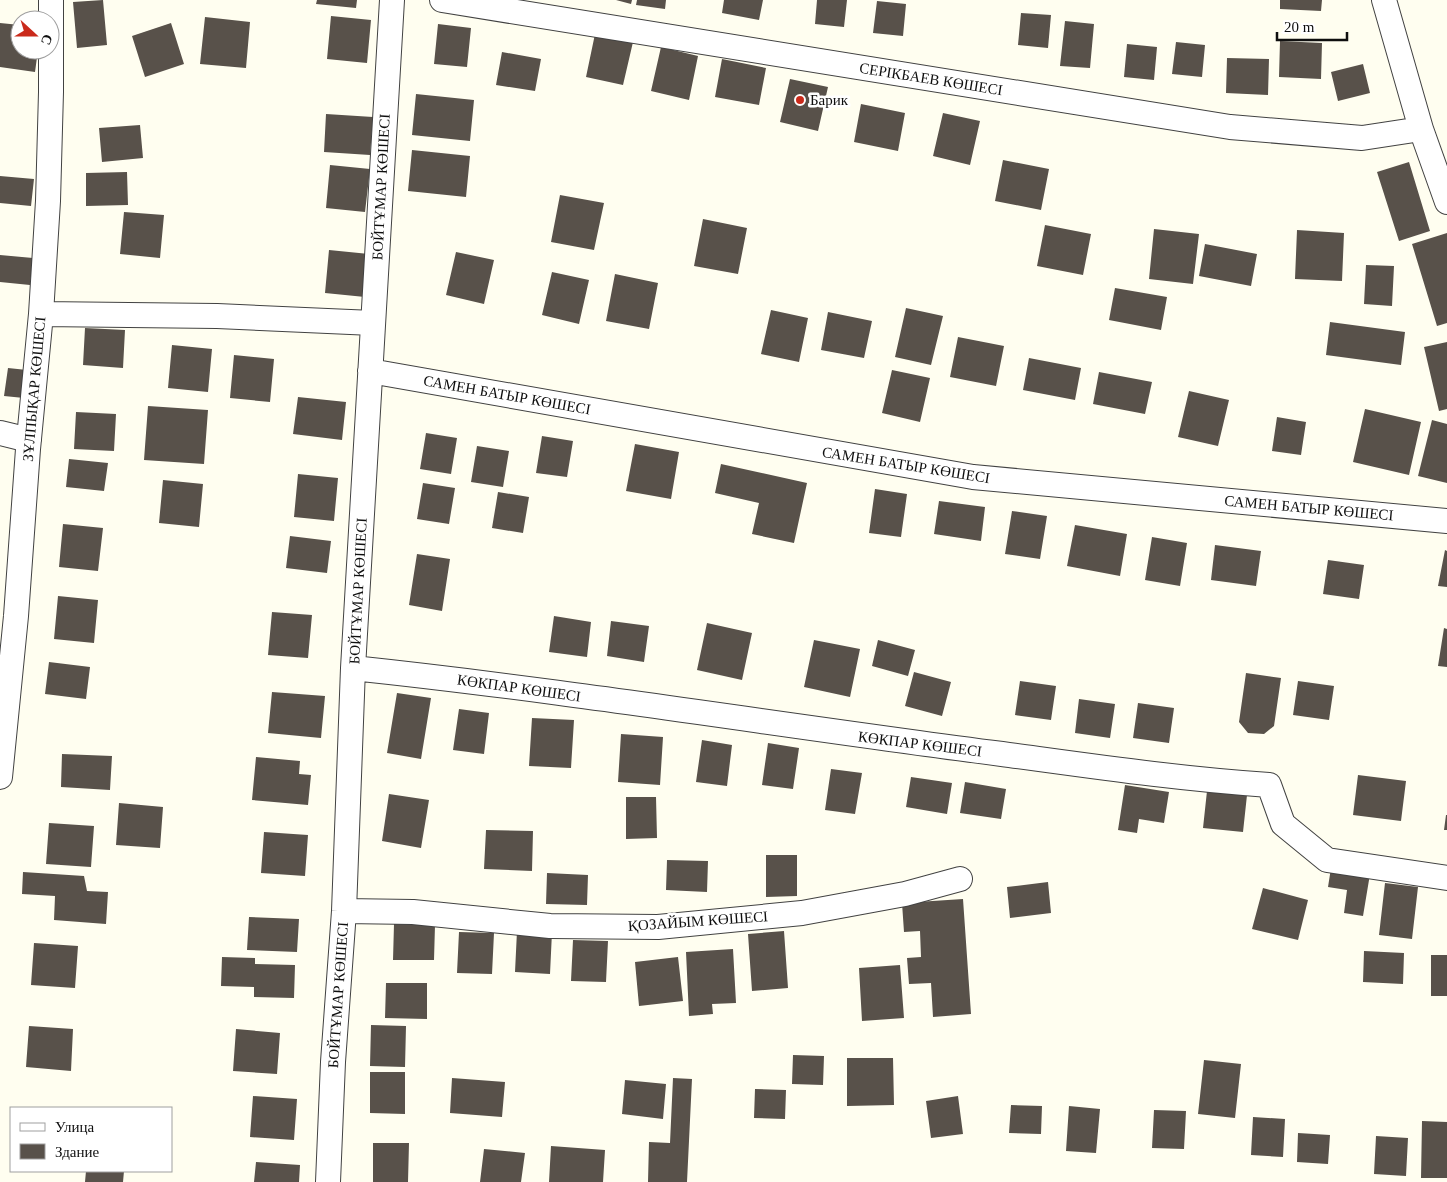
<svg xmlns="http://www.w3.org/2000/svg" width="1447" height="1182" font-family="Georgia,serif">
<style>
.building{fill:#58514a}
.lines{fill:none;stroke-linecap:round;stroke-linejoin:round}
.street-casing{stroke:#424242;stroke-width:26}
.street{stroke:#fff;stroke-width:24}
.poi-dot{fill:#ca2a1b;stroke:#fff;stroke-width:2}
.labels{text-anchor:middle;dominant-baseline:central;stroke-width:5;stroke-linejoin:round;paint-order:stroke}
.street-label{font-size:15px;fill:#0f0f0f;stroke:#fff}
.poi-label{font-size:15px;fill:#0f0f0f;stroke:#fff;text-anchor:start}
</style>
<rect width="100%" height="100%" fill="#fffef0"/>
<path class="building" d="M103 0 107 45 77 48 73 2Z
M317 0H357L356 8 316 4Z
M616 0H632L631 4Z
M637 0H666L665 9 636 5Z
M724 0H763L759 20 722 13Z
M817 0H847L844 27 815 24Z
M1280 0H1322L1321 11 1280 9Z
M877 1 906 4 903 36 873 33Z
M1021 13 1051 15 1048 48 1018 45Z
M331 16 371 20 367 63 327 59Z
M205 17 250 22 246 68 200 64Z
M1065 21 1094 24 1090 68 1060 66Z
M0 23 20 25V50H38L35 72 0 67Z
M171 23 184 64 145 77 132 36Z
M438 24 471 28 467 67 434 64Z
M595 34 633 42 623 85 586 77Z
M1280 41 1322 43 1321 79 1279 77Z
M1176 42 1205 45 1202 77 1172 74Z
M1127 44 1157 47 1154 80 1124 77Z
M661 47 698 56 689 100 651 91Z
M502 52 541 59 535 91 496 85Z
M1227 58 1269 59 1268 95 1226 93Z
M722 59 766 68 759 105 715 97Z
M1363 64 1370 93 1338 101 1331 72Z
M790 79 828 87 818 131 780 122Z
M416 94 474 100 470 141 412 135Z
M861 104 905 113 898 151 854 142Z
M943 113 980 121 970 165 933 156Z
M326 114 373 117 370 155 324 152Z
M140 125 143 158 102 162 99 128Z
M412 150 470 156 466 197 408 191Z
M1003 160 1049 169 1041 210 995 201Z
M1409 162 1430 231 1399 241 1377 172Z
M330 165 370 169 365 212 326 208Z
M127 172 128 205 86 206V173Z
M0 176 34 179 31 206 0 203Z
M560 195 604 203 594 250 551 242Z
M124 212 164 215 160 258 120 254Z
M703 219 747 228 738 274 694 266Z
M1045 225 1091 234 1083 275 1037 266Z
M1154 229 1199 234 1193 284 1149 279Z
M1297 230 1344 233 1342 281 1295 279Z
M1447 233V323L1437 326 1412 244Z
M1205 244 1257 254 1251 286 1199 276Z
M329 250 369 254 365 297 325 293Z
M456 252 494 260 484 304 446 295Z
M0 255 33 258 30 285 0 282Z
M1366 265 1394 266 1392 306 1364 304Z
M552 272 589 280 579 324 542 315Z
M615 274 658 283 649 329 606 321Z
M1115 288 1167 297 1161 330 1109 320Z
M906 308 943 316 931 365 895 357Z
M771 310 808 318 799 362 761 354Z
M828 312 872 321 864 358 821 350Z
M1330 322 1405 332 1401 365 1326 355Z
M85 328 125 330 123 368 83 365Z
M958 337 1004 346 996 386 950 377Z
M1447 342V409L1439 411 1424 347Z
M172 345 212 349 208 392 168 388Z
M234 355 274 359 270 402 230 398Z
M1029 358 1081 368 1075 400 1023 390Z
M8 368 27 370 24 398 4 396Z
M892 370 930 378 920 422 882 413Z
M1099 372 1152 382 1145 414 1093 404Z
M1189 391 1229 400 1218 446 1178 437Z
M298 397 346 402 342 440 293 434Z
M148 406 208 410 204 464 144 460Z
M1365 409 1421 422 1409 475 1353 462Z
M76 412 116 414 114 451 74 449Z
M1277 417 1306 422 1301 455 1272 451Z
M1432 420 1447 424V483L1418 476Z
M426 433 457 438 451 474 420 469Z
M542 436 573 441 567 477 536 473Z
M635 444 679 452 671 499 626 491Z
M477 446 509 451 503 487 471 482Z
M69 459 108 463 104 491 66 487Z
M721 464 807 483 794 543 752 534 759 503 715 493Z
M298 474 338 478 334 521 294 517Z
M163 480 203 484 199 527 159 523Z
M423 483 455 488 449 524 417 519Z
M875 489 907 494 901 537 869 533Z
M498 492 529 497 523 533 492 528Z
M939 501 985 507 981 541 934 534Z
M1012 511 1047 516 1040 559 1005 554Z
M63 524 103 528 98 571 59 567Z
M1075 525 1127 534 1120 576 1067 566Z
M290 536 331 541 327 573 286 568Z
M1152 537 1187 543 1180 586 1145 580Z
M1215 545 1261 551 1256 586 1211 580Z
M1445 550 1447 551V587L1438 586Z
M417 554 450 559 442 611 409 605Z
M1328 560 1364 565 1359 599 1323 594Z
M58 596 98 600 94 643 54 639Z
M272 612 312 615 308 658 268 655Z
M554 616 591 622 587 657 549 652Z
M611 621 649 626 644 662 607 656Z
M707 623 752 633 742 680 697 670Z
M1444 628 1447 629V667L1438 666Z
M814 640 860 649 850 697 804 687Z
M878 640 915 650 908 676 872 666Z
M49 662 90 667 86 699 45 694Z
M914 672 951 682 942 716 905 706Z
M1246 673 1281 678 1274 726 1264 734 1248 733 1239 722Z
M1020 681 1056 686 1051 720 1015 715Z
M1298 681 1334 686 1329 720 1293 715Z
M272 692 325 696 321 738 268 733Z
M397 693 431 698 421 759 387 753Z
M1079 699 1115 704 1110 738 1075 733Z
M1138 703 1174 708 1169 743 1133 738Z
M459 709 489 713 484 754 453 750Z
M532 718 574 720 571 768 529 766Z
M621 734 663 737 660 785 618 782Z
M702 740 732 745 727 786 696 782Z
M768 743 799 748 793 789 762 785Z
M62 754 112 756 110 790 61 787Z
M256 757 300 761 299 774 311 775 308 805 252 800Z
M831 769 862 773 855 814 825 810Z
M1358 775 1406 781 1401 821 1353 815Z
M911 777 952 783 947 814 906 807Z
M965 782 1006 789 1001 819 960 813Z
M1125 785 1169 792 1164 823 1139 819 1137 833 1118 830Z
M1207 791 1247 795 1243 832 1203 828Z
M389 794 429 800 421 848 382 841Z
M626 797H656L657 838 626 839Z
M119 803 163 807 160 848 116 845Z
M1446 815H1447V830H1444Z
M49 823 94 826 91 867 46 864Z
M486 830 533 831 532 871 484 869Z
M264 832 308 835 305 876 261 873Z
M766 855H797V896L766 897Z
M667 860 708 861 707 892 666 890Z
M1331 868 1370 874 1363 916 1344 913 1347 890 1328 887Z
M23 872 84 876 87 891 108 892 106 924 54 920 55 896 22 894Z
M547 873 588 875 587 905 546 904Z
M1048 882 1051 913 1010 918 1007 887Z
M1385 883 1418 887 1412 939 1379 935Z
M1263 888 1308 900 1298 940 1252 929Z
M963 899 971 1014 933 1017 931 983 909 984 907 958 921 957 920 931 904 932 902 903Z
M249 917 299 919 297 952 247 950Z
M394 924 435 925 434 960H393Z
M517 931 552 932 550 974 515 972Z
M784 931 788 988 752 991 748 934Z
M459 932 494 933 492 974 457 973Z
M573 940 608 941 606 982 571 981Z
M34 943 78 946 75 988 31 985Z
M733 949 736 1003 712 1004 713 1014 689 1016 686 952Z
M1364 951 1404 953 1403 984 1363 982Z
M1431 955H1447V996H1431Z
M222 957 255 958V964L295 965 294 998 254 997V987L221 986Z
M678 957 683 1001 639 1006 635 962Z
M900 965 904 1018 862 1021 859 968Z
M386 983H427V1019L385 1018Z
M371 1025 406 1026 405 1067 370 1066Z
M29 1026 73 1029 71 1071 26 1067Z
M236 1029 280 1033 277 1074 233 1071Z
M793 1055 824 1056 823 1085 792 1084Z
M847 1058H893L894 1105 847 1106Z
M1204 1060 1241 1064 1235 1118 1198 1114Z
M370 1072H405V1114L370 1113Z
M452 1078 505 1082 502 1117 450 1113Z
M673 1078 692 1079 687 1182H648L649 1142 670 1143Z
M625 1080 666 1084 663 1119 622 1114Z
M755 1089 786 1090 785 1119 754 1118Z
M253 1096 297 1099 294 1140 250 1137Z
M958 1096 963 1134 931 1138 926 1101Z
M1011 1105 1042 1106 1041 1134 1009 1133Z
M1069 1106 1100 1109 1096 1153 1066 1151Z
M1154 1110 1186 1111 1184 1149 1152 1148Z
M1253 1117 1285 1119 1283 1157 1251 1155Z
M1422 1121 1447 1122V1178H1421Z
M1298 1133 1330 1135 1328 1164 1297 1162Z
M1376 1136 1408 1138 1406 1176 1374 1174Z
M373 1143H409L408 1182H373Z
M551 1146 605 1150 603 1182H549Z
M484 1149 525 1153 521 1182H480Z
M256 1162 300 1165 299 1182H254Z
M86 1171H124L123 1182H85Z"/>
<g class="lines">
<g class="street-casing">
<path id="street" d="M442 0 1230 127 1362 138 1421 129
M1384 0 1421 129 1447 202
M41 314 217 316 373 323
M370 371 973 477 1447 521
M0 433 29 440
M353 668C570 691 785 726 1002 754 1091 766 1179 779 1269 785L1283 824 1327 860 1447 878
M0 777 16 616 28 449 41 314 48 201 51 92V0
M344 911 413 912 550 926 658 927 802 913 905 894 960 879
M328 1182 333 1062 344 911 353 668 392 0"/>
</g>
<use href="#street" class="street"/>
</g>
<circle class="poi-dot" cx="800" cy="100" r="5"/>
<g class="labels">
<g class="street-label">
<text transform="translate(931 79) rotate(9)">СЕРІКБАЕВ КӨШЕСІ</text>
<text transform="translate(381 187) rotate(-87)">БОЙТҰМАР КӨШЕСІ</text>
<text transform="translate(34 389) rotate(-85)">ЗҰЛПЫҚАР КӨШЕСІ</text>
<text transform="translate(507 395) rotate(10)">САМЕН БАТЫР КӨШЕСІ</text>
<text transform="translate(906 465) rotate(9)">САМЕН БАТЫР КӨШЕСІ</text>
<text transform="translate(1309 508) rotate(5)">САМЕН БАТЫР КӨШЕСІ</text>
<text transform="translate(358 591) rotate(-87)">БОЙТҰМАР КӨШЕСІ</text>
<text transform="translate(519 688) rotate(8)">КӨКПАР КӨШЕСІ</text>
<text transform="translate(920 744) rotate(7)">КӨКПАР КӨШЕСІ</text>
<text transform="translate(698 921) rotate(-4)">ҚОЗАЙЫМ КӨШЕСІ</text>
<text transform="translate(338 995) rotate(-86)">БОЙТҰМАР КӨШЕСІ</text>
</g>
<g class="poi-label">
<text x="810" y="100">Барик</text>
</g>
</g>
<rect x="10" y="1107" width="162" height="65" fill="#ffffff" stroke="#9f9f9f"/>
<rect x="20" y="1123" width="25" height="8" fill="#ffffff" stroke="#9f9f9f"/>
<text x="55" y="1132" font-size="15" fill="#0f0f0f">Улица</text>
<rect x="20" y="1144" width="25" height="15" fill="#58514a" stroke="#9f9f9f"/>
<text x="55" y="1157" font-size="15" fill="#0f0f0f">Здание</text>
<g transform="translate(35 35) rotate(111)"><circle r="24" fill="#ffffff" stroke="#9f9f9f"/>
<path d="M0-4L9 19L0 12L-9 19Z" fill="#ca2a1b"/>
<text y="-8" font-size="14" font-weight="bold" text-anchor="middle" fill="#0f0f0f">С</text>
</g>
<path d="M1277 32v8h70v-8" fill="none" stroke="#0f0f0f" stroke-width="2.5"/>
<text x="1284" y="32" font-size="15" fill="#0f0f0f" stroke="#ffffff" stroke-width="4" paint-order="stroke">20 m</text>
</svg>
